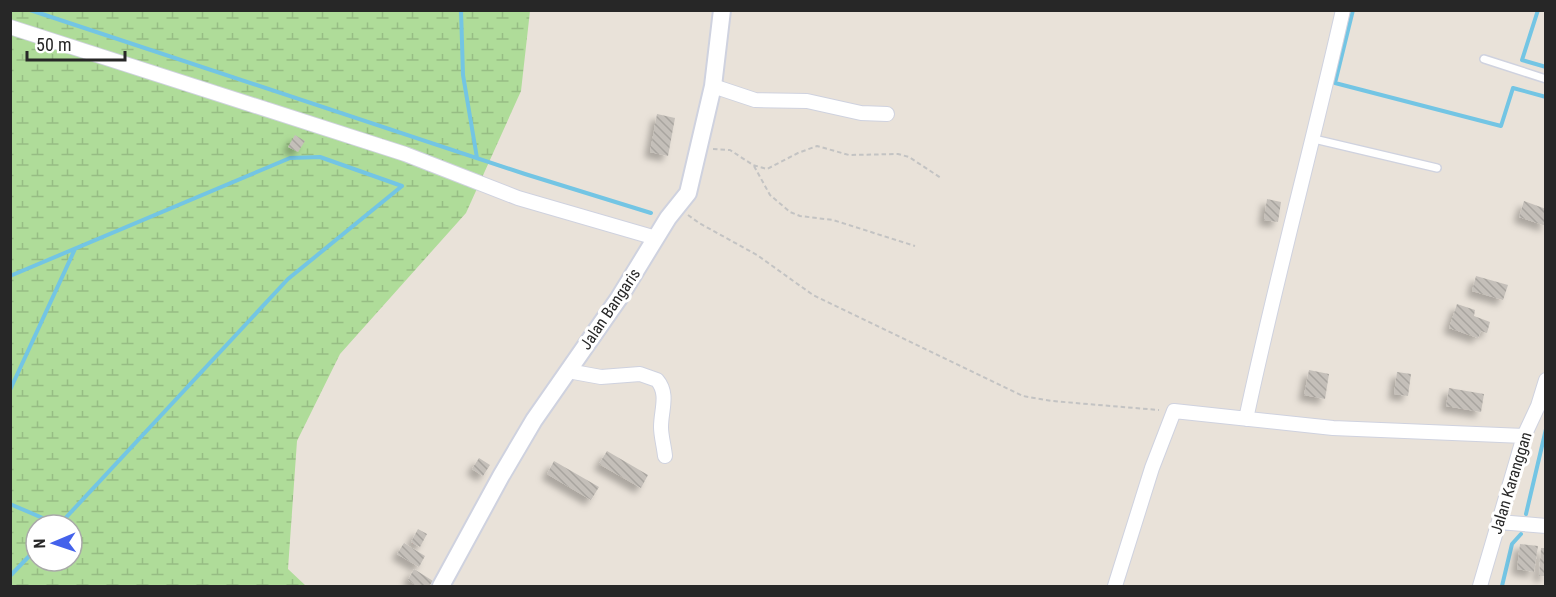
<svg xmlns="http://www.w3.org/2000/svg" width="1556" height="597" font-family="'Roboto Condensed',sans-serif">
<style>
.wetland{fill:url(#wetland-marsh);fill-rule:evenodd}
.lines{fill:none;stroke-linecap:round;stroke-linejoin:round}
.stream{stroke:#73c5e4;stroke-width:4}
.building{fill:url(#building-back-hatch);filter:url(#shadow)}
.service-casing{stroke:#cfd2df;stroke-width:10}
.minor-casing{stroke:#cfd2df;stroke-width:16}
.tertiary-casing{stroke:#cfd2df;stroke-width:20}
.path{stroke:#c3c3c3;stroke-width:2;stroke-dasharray:4.5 3;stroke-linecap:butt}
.service{stroke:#fff;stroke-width:7}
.minor{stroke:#fff;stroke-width:14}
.tertiary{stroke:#fff;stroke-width:16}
.labels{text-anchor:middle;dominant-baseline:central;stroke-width:6;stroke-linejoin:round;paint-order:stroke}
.street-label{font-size:16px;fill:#272727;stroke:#fff}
</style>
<defs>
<pattern id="wetland-marsh" width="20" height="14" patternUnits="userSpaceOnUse" patternTransform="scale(1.5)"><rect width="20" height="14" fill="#afdc99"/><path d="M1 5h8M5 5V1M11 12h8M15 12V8" fill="none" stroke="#97bd84"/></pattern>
<pattern id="building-back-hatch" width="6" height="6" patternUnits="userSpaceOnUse" patternTransform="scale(1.5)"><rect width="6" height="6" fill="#c4bfb9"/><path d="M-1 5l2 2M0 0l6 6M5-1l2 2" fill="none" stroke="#a8a49f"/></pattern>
<filter id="shadow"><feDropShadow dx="-5.5" dy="5.5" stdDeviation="3" flood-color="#0004"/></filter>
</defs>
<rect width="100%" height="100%" fill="#e9e2d9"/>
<path class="wetland" d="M10 11H530L521 91 466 213 340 354 297 441 288 569 306 586H11ZM36 525H72V561H36Z"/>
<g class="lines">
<path class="stream" d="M30 10 525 174 651 213
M461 10 463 75 477 158
M1353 10 1335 83 1501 126 1513 88 1546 97
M1538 10 1522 60 1546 67
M10 276 290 158 320 157 402 186 288 279 59 525
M10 390 75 249
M10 504 59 525
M1526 514 1546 429
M10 576 36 549
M1502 586 1512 544 1521 534"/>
</g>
<path class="building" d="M657 114 675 118 668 156 650 152Z
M295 135 305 141 298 152 288 147Z
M1267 199 1281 202 1278 222 1264 220Z
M1524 201 1546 209V226L1519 217Z
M1476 276 1508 285 1503 300 1472 291Z
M1457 304 1475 310 1474 316 1490 322 1487 333 1481 331 1478 338 1449 328Z
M1309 370 1329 374 1325 399 1304 395Z
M1397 372 1411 374 1408 396 1394 394Z
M1449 388 1484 394 1481 412 1446 406Z
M607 451 648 475 641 488 599 464Z
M479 458 490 465 483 476 472 469Z
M554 461 599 487 591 500 547 474Z
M418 529 427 534 420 547 411 542Z
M404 543 425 556 419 567 397 554Z
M1520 544 1538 546 1534 572 1517 569Z
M1541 548H1546V576H1539Z
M414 569 433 581 429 586H417L408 580Z"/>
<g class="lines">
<g class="service-casing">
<path id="service" d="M1484 59 1546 79
M1314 139 1437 168"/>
</g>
<g class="minor-casing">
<path id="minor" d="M10 27 405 154 518 198 656 238
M713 86 755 100 807 101 861 113 887 114
M568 371 601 377 640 374 657 380C669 394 661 410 661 427 661 436 664 446 665 456
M1246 419C1275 282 1312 147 1343 10
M1499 522 1546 526
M1115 586 1152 468 1174 411 1333 428 1524 436
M1480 586 1524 436 1538 406 1546 380"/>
</g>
<g class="tertiary-casing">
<path id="tertiary" d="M441 586 501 476 534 420 619 298 668 218 688 193 713 86 722 10"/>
</g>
<path class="path" d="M713 149 730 150 753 165 767 169 798 153 817 146 849 155 898 154 909 157 941 178
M754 166 770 195 790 212 800 216 833 220 915 246
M688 215 699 223 757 255 813 295 1023 396 1052 401 1159 410"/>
<use href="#service" class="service"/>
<use href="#minor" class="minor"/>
<use href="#tertiary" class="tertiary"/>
</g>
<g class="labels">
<g class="street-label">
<text transform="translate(610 309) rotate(-56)">Jalan Bangaris</text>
<text transform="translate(1511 483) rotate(-73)">Jalan Karanggan</text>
</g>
</g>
<rect width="1556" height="597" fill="none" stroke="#272727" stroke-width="24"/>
<g transform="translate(54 543) rotate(268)"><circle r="28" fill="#ffffff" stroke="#a9a9a9" stroke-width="1.5"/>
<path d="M0-4.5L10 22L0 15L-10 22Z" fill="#4462eb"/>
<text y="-9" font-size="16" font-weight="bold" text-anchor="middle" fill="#272727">N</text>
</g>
<path d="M27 51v9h98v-9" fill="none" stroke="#272727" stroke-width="3"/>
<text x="36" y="51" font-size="18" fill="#272727" stroke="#ffffff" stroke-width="4.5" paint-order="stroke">50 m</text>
</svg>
